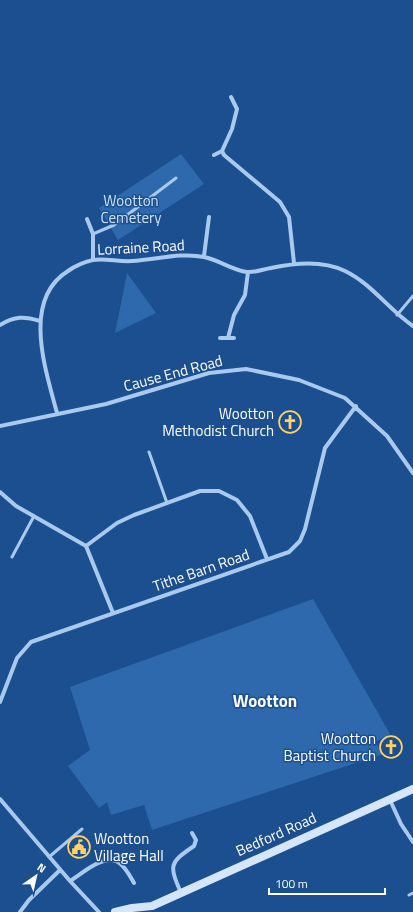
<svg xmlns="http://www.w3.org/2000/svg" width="413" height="912" font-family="'Titillium Web',sans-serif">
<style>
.green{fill:#2e69ad}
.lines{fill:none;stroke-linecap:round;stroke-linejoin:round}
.lane{stroke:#a9c9ee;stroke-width:3}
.street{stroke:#a9c9ee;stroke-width:4}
.secondary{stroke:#d6e6fa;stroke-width:8}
.labels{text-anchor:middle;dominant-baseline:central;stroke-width:3;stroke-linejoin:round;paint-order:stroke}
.park-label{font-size:15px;fill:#cfe3fa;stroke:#1b4f8f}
.street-label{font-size:15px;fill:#fff;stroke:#1b4f8f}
.poi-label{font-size:15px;fill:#fff;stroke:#1b4f8f;text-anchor:end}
.quarter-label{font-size:17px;font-weight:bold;fill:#fff;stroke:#1b4f8f}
</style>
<rect width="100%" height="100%" fill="#1b4f8f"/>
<path class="green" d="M181 154 204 184 118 240 99 208Z
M127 273 156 313 115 333Z
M313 599 390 734 375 742 383 754 152 830 144 805 111 815 107 802 99 808 68 766 90 750 70 687Z"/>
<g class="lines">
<path class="lane" d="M93 234 114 225 176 178
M397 315 413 296
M149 452 167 503
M12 557 34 516
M49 857 82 829
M409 895 413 893"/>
<path class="street" d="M231 97 237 109 232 129 222 151 224 155 280 202 289 217 294 263
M214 155 222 151
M87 219 93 234V260
M204 256 209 217
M0 325C15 316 24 316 40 321
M220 338H234
M228 338 234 315 245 295 248 272
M57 413C46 371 21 300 68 271 75 266 84 262 93 260 105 258 119 262 132 261 155 260 181 252 204 257 219 260 232 270 247 272 254 273 264 269 271 268 295 263 322 260 345 271 372 284 389 310 413 326
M0 426 106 404 209 373 246 369 299 380 345 398 387 436 413 473
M0 492 16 506 86 546
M113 613 86 546 117 523 134 515 200 491H219L237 500 250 516 267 559
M0 702 17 658 31 642 289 552 300 541 305 529 325 448 356 406
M0 799 70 881 99 912
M390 800 401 824 413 842
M70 881C83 873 103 854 118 862 125 866 130 876 134 883
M181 893C169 865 169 863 194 846L196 840 192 833
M20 912 29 900 60 870"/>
<path class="secondary" d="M115 912 132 908 152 906 413 789"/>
</g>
<defs>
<g id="church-ring" transform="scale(1.15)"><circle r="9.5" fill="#1b4f8f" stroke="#ffd166" stroke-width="1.5"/><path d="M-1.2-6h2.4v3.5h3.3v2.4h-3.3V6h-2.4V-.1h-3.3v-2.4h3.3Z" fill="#ffd166"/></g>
<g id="civic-ring" transform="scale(1.15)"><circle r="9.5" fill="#1b4f8f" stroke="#ffd166" stroke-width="1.5"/><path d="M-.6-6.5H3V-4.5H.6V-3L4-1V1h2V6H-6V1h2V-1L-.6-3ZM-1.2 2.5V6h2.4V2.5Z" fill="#ffd166"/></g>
</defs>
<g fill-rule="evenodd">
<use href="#church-ring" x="290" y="422"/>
<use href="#church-ring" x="391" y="747"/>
<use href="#civic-ring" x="79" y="847"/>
</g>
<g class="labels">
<g class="park-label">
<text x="131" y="200">Wootton<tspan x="131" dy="17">Cemetery</tspan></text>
</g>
<g class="street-label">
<text transform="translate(141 247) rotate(-3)">Lorraine Road</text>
<text transform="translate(173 373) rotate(-15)">Cause End Road</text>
<text transform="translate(201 570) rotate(-19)">Tithe Barn Road</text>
<text transform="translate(276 834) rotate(-24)">Bedford Road</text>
</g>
<g class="poi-label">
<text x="274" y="413">Wootton<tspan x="274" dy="17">Methodist Church</tspan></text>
<text x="376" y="738">Wootton<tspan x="376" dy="17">Baptist Church</tspan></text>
<text x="94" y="838" text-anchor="start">Wootton<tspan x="94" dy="17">Village Hall</tspan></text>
</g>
<g class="quarter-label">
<text x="265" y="701">Wootton</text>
</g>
</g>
<g transform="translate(36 876) rotate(34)" stroke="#1b4f8f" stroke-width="3" paint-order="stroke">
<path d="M0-3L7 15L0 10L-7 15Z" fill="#ffffff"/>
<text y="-6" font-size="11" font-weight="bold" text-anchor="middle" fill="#ffffff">N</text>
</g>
<path d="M269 888v6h116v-6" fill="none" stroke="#ffffff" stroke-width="2"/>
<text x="275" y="888" font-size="12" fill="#ffffff" stroke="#1b4f8f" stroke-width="3" paint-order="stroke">100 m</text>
</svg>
